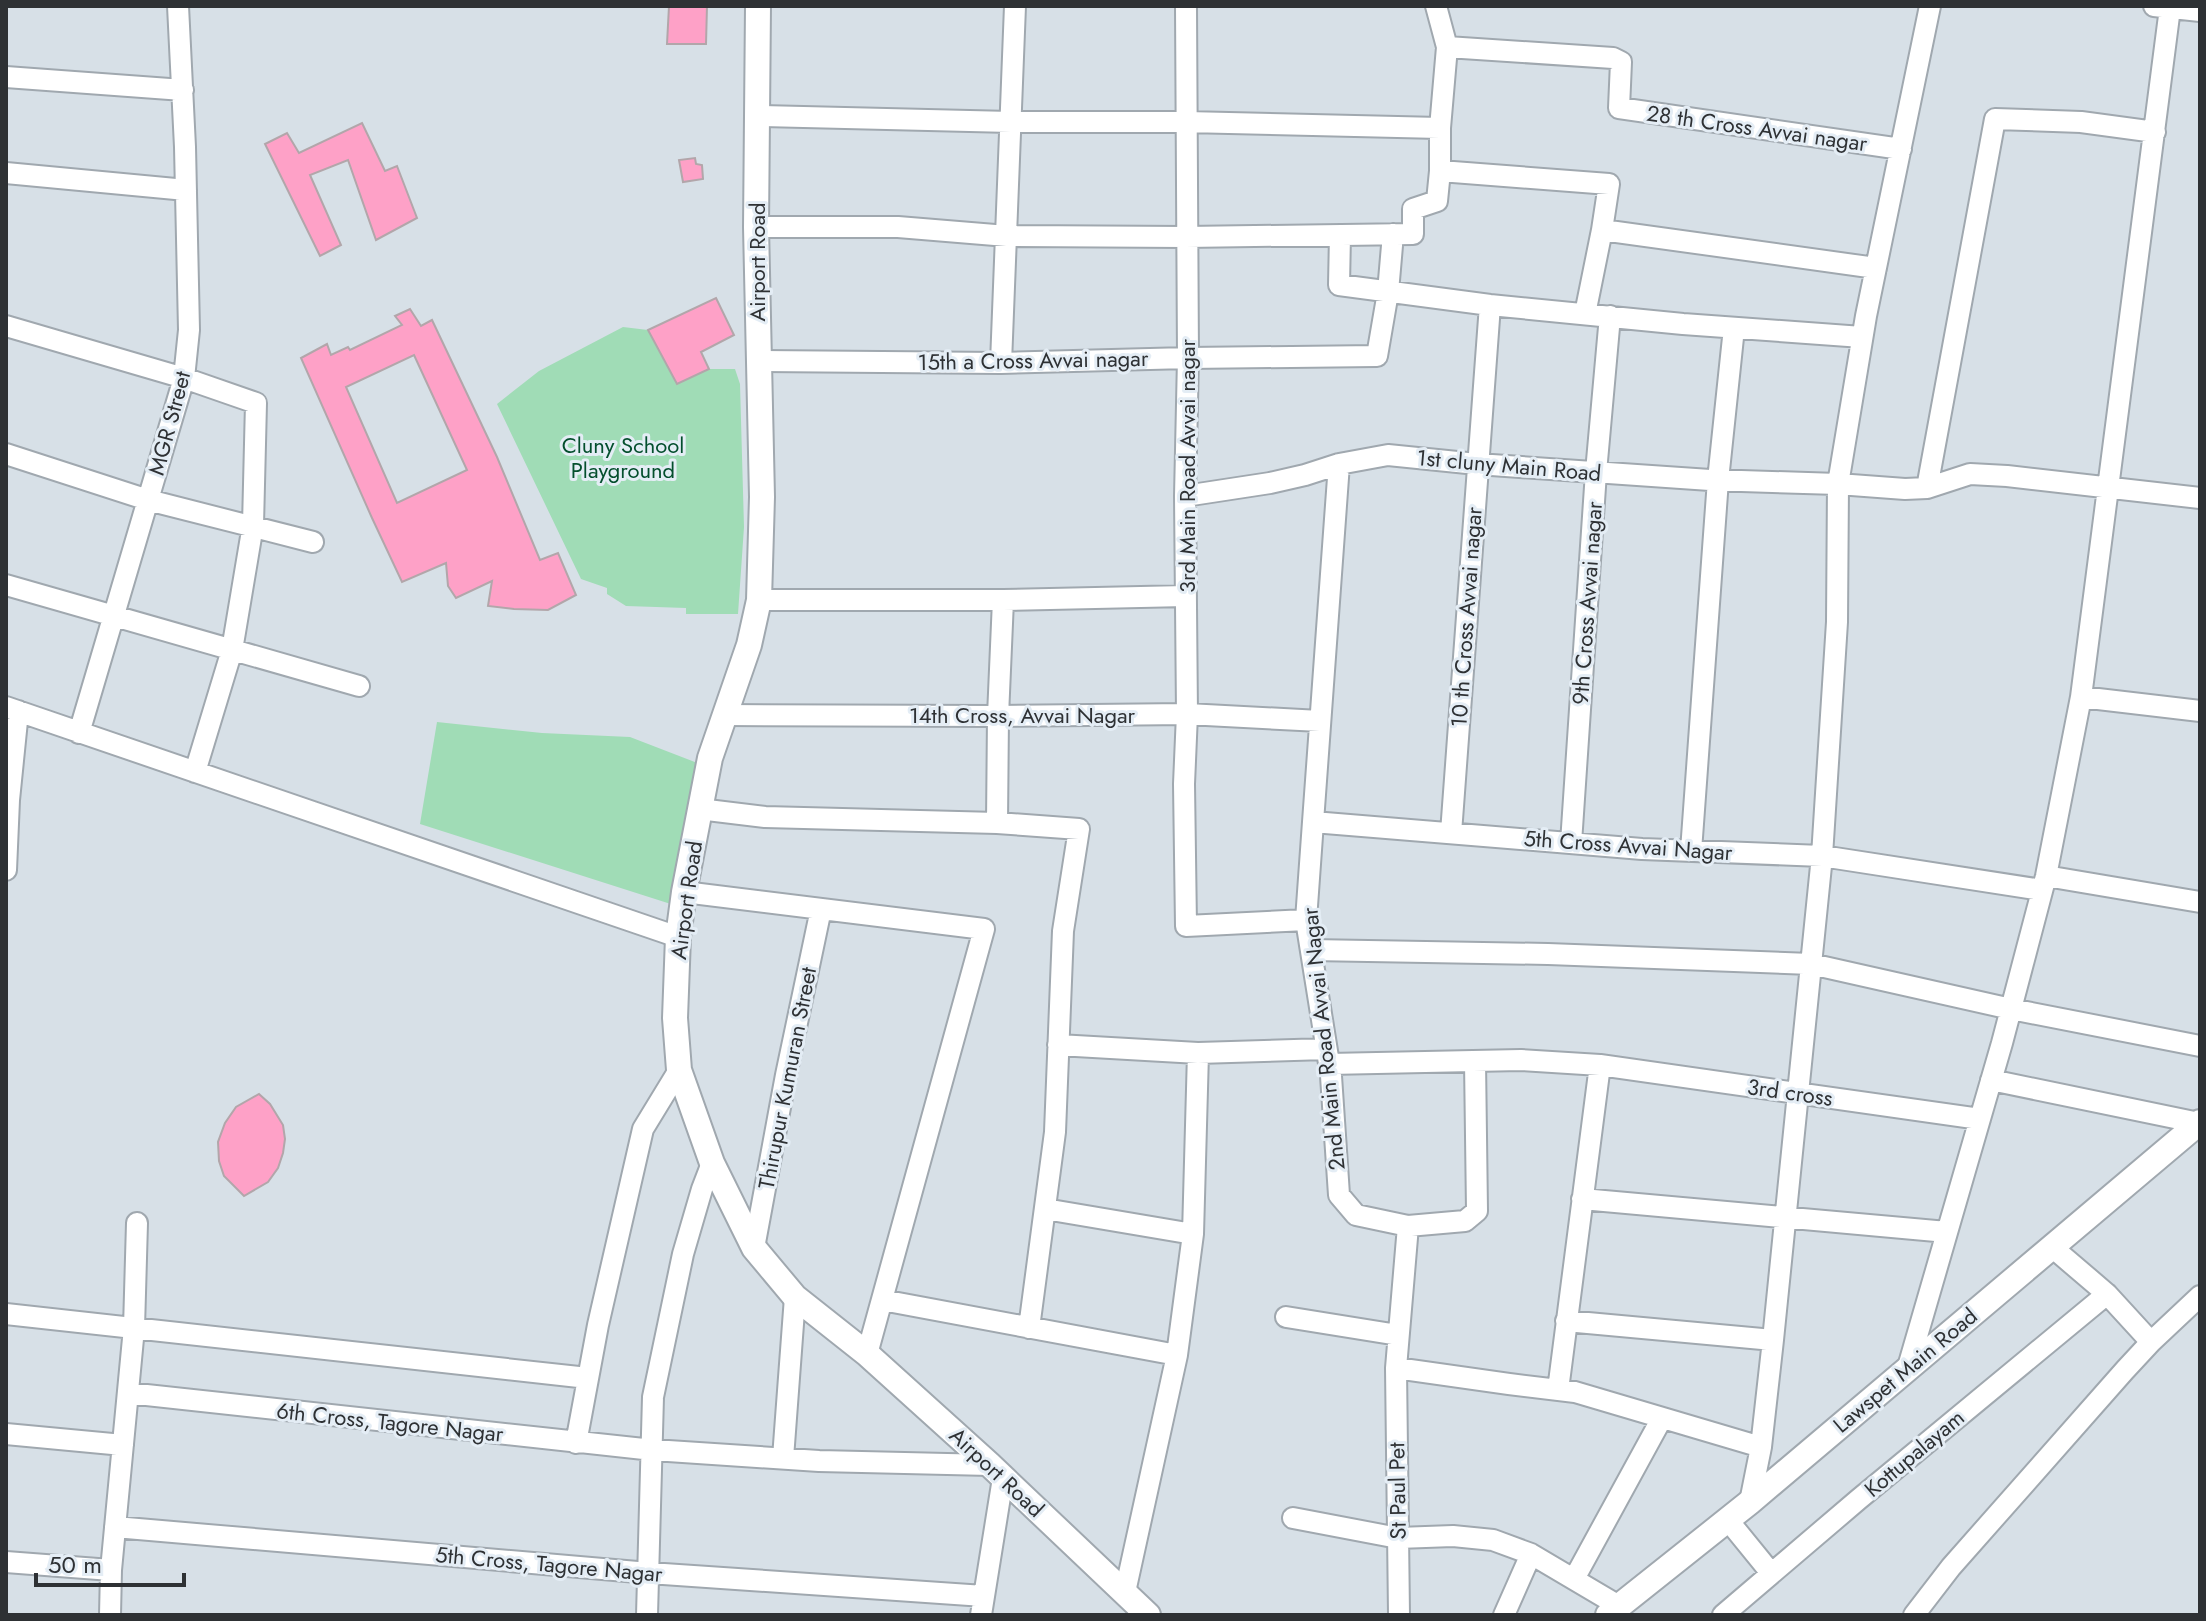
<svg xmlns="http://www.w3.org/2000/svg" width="2206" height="1621" font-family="Jost,sans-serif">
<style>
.green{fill:#a0dcb6}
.building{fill:#fea1c7;stroke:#b2a6aa;stroke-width:2;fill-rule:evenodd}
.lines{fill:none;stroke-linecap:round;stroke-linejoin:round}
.minor-casing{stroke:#a0a8af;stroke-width:24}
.tertiary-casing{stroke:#a0a8af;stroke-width:28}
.minor{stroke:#fff;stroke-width:20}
.tertiary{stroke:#fff;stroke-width:24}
.labels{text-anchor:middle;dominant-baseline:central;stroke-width:6;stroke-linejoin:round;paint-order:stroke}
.street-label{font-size:22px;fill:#2e3134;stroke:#e4edf5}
.park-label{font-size:22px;fill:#044f2d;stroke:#e4edf5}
</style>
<rect width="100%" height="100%" fill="#d7e0e7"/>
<path class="green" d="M623 327 648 330 677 384 709 369H735L740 384 744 527 738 614H686V608L626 606 607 594V588L581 579 497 404 539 371Z
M437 722 542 733 630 737 700 764 677 906 420 824Z"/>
<path class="building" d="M669 6H707L706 44H667Z
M362 123 385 171 397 166 417 218 376 240 348 160 310 175 341 245 320 256 265 144 287 133 299 153Z
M695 158 696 164 702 165 703 179 683 182 679 160Z
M716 298 734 335 701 352 709 369 677 384 648 330Z
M410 309 421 326 432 320 497 457 540 560 558 553 576 595 548 610 514 609 488 606 492 581 456 598 448 586 446 563 402 582 372 518 301 358 327 344 331 355 348 347 350 350 402 325 395 316ZM414 355 467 470 397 503 346 387Z
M259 1094 270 1104 283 1125 285 1139 283 1153 278 1168 268 1182 244 1196 224 1176 219 1161 218 1142 225 1123 236 1107Z"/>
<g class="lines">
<g class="minor-casing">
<path id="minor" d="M1186 6 1188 358 1185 496 1187 714 1184 784 1186 926 1306 920
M1436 6 1447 47 1613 58 1621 62 1619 108 1901 149
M2154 6 2200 11
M6 77 183 90
M758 116 1011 122H1186L1440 128V171
M1440 128 1447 47
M6 173 186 190
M756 227H898L1007 236 1186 237 1413 234V209L1437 201 1440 171 1609 184 1602 230
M1340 235 1339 285 1490 305 1683 324 1862 337
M1585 314 1602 230 1876 268
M6 326 184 378 256 403 253 525 232 650 195 772
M758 361 1001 363 1188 358 1377 356 1388 292 1393 234
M1001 363 1015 6
M6 454 148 500 313 542
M1339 464 1313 822 1642 849 1822 856 2042 890
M1927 488 1995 119 2081 122 2155 132
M1185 496 1270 483 1305 475 1339 464 1388 455 1477 464 1710 480 1838 484 1905 489 1927 488 1970 474 2007 476 2200 498
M6 585 359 686
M759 600H1003L1186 596
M2081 697 2200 711
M6 707 678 937
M725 715 998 716 1187 714 1320 721
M79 733 184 378 189 330 185 147 178 6
M699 809 765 817 997 823 1079 829 1063 931 1055 1132 1029 1328
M1313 822 1306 920 1331 1076 1339 1195 1356 1215 1408 1226 1465 1221 1477 1211 1475 1061
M997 823 998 716 1003 600
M1451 833 1490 305
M1571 843 1596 472 1610 316
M1691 851 1718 480 1734 328
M6 870 9 800 18 711
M2046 876 2200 902
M684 892 984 929 867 1354
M1311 950 1548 954 1811 964 2011 1009 2200 1046
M1058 1045 1198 1053 1326 1049
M1329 1064 1521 1060 1600 1065 1980 1119
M1991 1080 2199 1123
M1582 1199 1947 1232
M1045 1209 1193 1234
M2052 1247 2107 1294 2151 1342
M754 1248 786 1075 821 909
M882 1300 1177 1355
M6 1314 588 1378
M1286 1317 1398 1335
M1566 1321 1773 1340
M1908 1367 2002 1043 2046 876 2081 697 2170 8
M1396 1368 1509 1384 1575 1392 1761 1447
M1558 1390 1600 1065
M128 1393 653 1450 819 1461 990 1465
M6 1434 123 1445
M576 1443 598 1325 643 1129 679 1070
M783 1458 795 1297
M1750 1502 1761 1447 1773 1340 1822 856 1837 622 1838 484 1866 316 1930 6
M1293 1518 1398 1538 1453 1536 1493 1540 1531 1554 1619 1606
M1727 1519 1771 1573
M115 1527 649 1573 984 1596
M6 1562 111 1570
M1574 1579 1662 1418
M1125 1592 1177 1355 1193 1234 1198 1053
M110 1615 111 1570 134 1328 137 1223
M647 1615 653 1397 683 1254 702 1189 712 1163
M981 1615 1003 1478
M1399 1615 1396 1368 1408 1226
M1504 1615 1531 1554
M1723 1615 1859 1499 2107 1294
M1914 1615 1951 1567 2125 1370 2151 1342 2200 1296"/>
</g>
<g class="tertiary-casing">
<path id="tertiary" d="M758 6 756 227 762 497 759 600 749 645 710 758 684 892 678 937 675 1018 679 1070 712 1163 754 1248 795 1297 867 1354 990 1465 1148 1615
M1608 1615 1750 1502 2200 1122"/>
</g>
<use href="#minor" class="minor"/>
<use href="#tertiary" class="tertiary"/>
</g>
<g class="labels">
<g class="street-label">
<text transform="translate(1757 128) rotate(8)">28 th Cross Avvai nagar</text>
<text transform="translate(757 262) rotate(-90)">Airport Road</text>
<text transform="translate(1033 360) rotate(-1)">15th a Cross Avvai nagar</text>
<text transform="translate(169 423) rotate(-75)">MGR Street</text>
<text transform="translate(1509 465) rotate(5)">1st cluny Main Road</text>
<text transform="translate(1187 466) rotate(-90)">3rd Main Road Avvai nagar</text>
<text transform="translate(1587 603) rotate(-86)">9th Cross Avvai nagar</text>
<text transform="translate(1466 617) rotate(-86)">10 th Cross Avvai nagar</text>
<text x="1022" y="715">14th Cross, Avvai Nagar</text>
<text transform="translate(1628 845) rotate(4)">5th Cross Avvai Nagar</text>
<text transform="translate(686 900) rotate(-82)">Airport Road</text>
<text transform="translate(1323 1039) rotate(-96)">2nd Main Road Avvai Nagar</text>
<text transform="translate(787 1078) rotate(-79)">Thirupur Kumuran Street</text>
<text transform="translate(1790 1092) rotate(8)">3rd cross</text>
<text transform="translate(1905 1370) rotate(-40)">Lawspet Main Road</text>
<text transform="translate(390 1422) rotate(6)">6th Cross, Tagore Nagar</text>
<text transform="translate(1914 1453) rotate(-40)">Kottupalayam</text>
<text transform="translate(997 1472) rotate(43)">Airport Road</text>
<text transform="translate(1397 1491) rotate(-91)">St Paul Pet</text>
<text transform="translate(549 1564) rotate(5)">5th Cross, Tagore Nagar</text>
</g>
<g class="park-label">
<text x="623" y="445">Cluny School<tspan x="623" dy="25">Playground</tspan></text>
</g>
</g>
<rect width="2206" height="1621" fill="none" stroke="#2e3134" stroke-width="16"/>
<path d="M36 1573v12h148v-12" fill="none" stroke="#2e3134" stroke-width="4"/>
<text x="48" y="1573" font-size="24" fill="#2e3134" stroke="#e4edf5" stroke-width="6" paint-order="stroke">50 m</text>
</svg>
